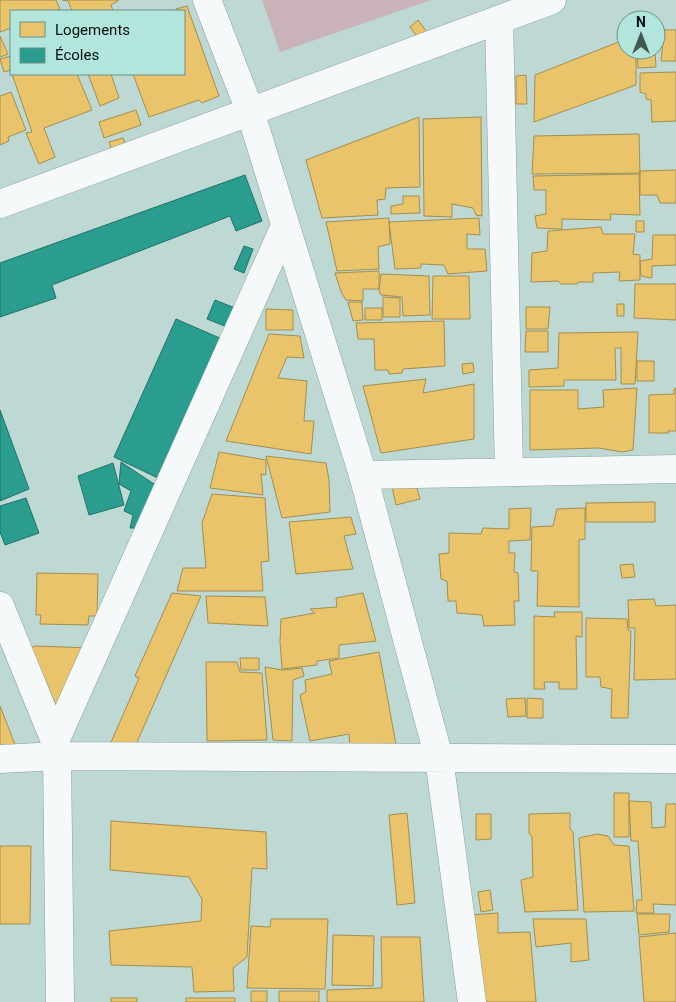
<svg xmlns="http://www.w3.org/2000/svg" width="676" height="1002" font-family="Roboto,sans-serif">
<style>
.green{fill:#cab2b9}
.homes{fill:#e9c46a;stroke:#a38e4e}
.schools{fill:#2a9d8f;stroke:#1e7368}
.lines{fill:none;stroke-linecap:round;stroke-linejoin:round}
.minor-casing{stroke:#8ba09c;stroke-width:29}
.minor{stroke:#f5f9f9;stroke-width:28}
</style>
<rect width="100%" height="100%" fill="#bed9d4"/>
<path class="green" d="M262 0H431L280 52Z"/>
<path class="homes" d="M0 0H56L60 9 55 11H11V28L0 32Z
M62 0H119L111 5 113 11H72L68 1Z
M187 6 219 96 202 103 199 100 149 117 133 74H184V11H177L176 9Z
M418 20 432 39 423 45 410 27Z
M664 30H676V61H661Z
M0 36 8 54 0 57Z
M626 39V50H636V85L534 122 535 75Z
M637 50H655L656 67 638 68Z
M11 56V70L4 72 0 59Z
M676 72V121L652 122 651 100 646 99V94L640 92V73Z
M12 74H77L92 110 44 128 55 157 39 164 26 133 32 132Z
M88 74H111L119 98 100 106Z
M526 75 527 104H516V76Z
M11 92 26 130 8 137 9 141 0 145V96Z
M136 110 141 125 104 138 99 122Z
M419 117 420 187 386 188 385 199 377 200 378 215 322 218 306 160Z
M481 117 482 216 476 215 473 208 452 204V217L424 216 423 119Z
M639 134 640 173 532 174 534 136Z
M123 138 128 152 114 157 109 142Z
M676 170V203H660L657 195H640V171Z
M639 174 640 215 610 214 611 220 562 219V229L537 228 535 216 546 214V190H534L533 176Z
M403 196H419L420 213 391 214V206L403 204Z
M389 218 390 244 378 247 379 269 337 271 326 222Z
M479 218 480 235 467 234V249H485L487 271 448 274 444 265 421 264V268L395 269 389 222Z
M636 221H644V232H636Z
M601 227 603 234H635L633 254 640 255V280L619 281 620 272 593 273V282H578L577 284H561L558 281 531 282 532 253 547 251 548 231Z
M653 235H676V265L652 266V278L641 276 640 261 652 259Z
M379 271V289H363V301L346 300 341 292 335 273Z
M381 274 429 276 430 315 403 316 402 297 381 295 379 291Z
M433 276H469L470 319H432Z
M635 284H676V320L634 318Z
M383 297 400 298V317H383Z
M348 302H362L363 320 353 321Z
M617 304H624V316H617Z
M526 307H550L548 329H526Z
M365 308H382V320H365Z
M266 309 293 310V330H266Z
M444 321 445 366 403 369 402 373 389 374 388 370H375L374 339H358L356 323Z
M526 331H548V352H525Z
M638 332 635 384H621V348H615L616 380H564V386L529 387V370L558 368 559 333Z
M269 334 300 336 304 358 287 357 278 378 307 381 304 421H314L311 454 226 441Z
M637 361H654V381H637Z
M473 363 474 372 463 374 462 364Z
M426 379 423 393 474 384V439L381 453 363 386Z
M637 388 633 450 622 452 599 448 530 450V390H578V409L604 407 603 390Z
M676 388V431H668L669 433H649V395L674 394V389Z
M219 452 266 460V475L261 474 263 495 210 488Z
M266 456 326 463 329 480 330 512 282 518Z
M414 477 420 499 396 505 391 483Z
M212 494 265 498 269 561 261 562 263 591H177L183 568H206L202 523Z
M655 502V522H586V503Z
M531 508 530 540 509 541V553H515L514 572 518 573 519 601H514L515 625 484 626 482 615 457 613 456 601H448L447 581 441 579 439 554 449 553V533L481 534 483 528 509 529V509Z
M585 508V539L579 540V607L537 606 538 571H531L532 527 553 526 557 509Z
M351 517 356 534 344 536 353 569 296 574 289 522Z
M633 564 635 577 622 578 620 565Z
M37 573 98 574 97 616H89L88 625 40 624 41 615H36Z
M172 593 201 596 134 749 109 747 139 678 135 676Z
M363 593 376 641 339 645V658L317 661V665L282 669 280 642 281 619 315 613 310 609 337 607 336 598Z
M206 596 265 597 268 626 208 623Z
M654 599 656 606 676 605V679L634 680 635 628H629L628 600Z
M554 612H582V637L576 636 577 689H559V682H544L545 689H534V616L555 617Z
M586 618 627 619 628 630 631 631 628 718H611L612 689 601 687 600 677H586Z
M35 646 92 648 62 720 43 675 37 677 28 649Z
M379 652 397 750 350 751 349 734 310 741 300 695 306 692 305 680 332 674 329 661Z
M240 658H259V670H241Z
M206 662H237L240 672 262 673 267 740 207 741Z
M265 667 282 670 302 668 304 676 293 680 292 741 273 740Z
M525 698 526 716 508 717 506 699Z
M527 698 543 699V718H527Z
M0 706 16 747H0Z
M614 793H629V837H614Z
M629 801 651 802 652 828 665 827 666 804H676V905L653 904 654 913H636L637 900H642L638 841H631Z
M407 813 415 903 397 905 389 815Z
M570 813V829L573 832 578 910 525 912 521 880 533 877 532 837 529 833V814Z
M476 814H491V839L476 840Z
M111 821 266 832 267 869 252 868 247 957 233 968 234 991 194 992 192 967 111 965 109 931 201 921 202 899 189 877 110 870Z
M597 834 608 836 614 845 629 846 634 911 584 912 579 838Z
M0 846H31L30 924H0Z
M490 890 493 910 481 912 478 892Z
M498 913V933L530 932 536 1002H476L470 915Z
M637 914H670L669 932 639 935Z
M271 919H328L325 989 247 988 251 926 270 927Z
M533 919H586L589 960 571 962V943L536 947Z
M676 933V1002H644L639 937Z
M333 935 374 936 373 986 332 985Z
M381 937H420L424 1002H327V990L382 988Z
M251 991H267V1002H251Z
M279 991H319V1002H279Z
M111 998H137V1002H111Z
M186 998H235V1002H186Z"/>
<path class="schools" d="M245 175 262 221 236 231 230 216 52 285 56 298 0 317V263Z
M244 246 253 249 244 273 234 269Z
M215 300 235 308 227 327 207 319Z
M176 319 222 339 162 480 114 457Z
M0 410 29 489 0 501Z
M121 462 157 486 142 528H130L133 515 124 511 131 491 119 484Z
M113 463 124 505 89 515 78 476Z
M26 498 39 533 5 545 0 532V506Z"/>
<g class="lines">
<g class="minor-casing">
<path id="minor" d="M207 0 250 111 363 475 439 758 472 1002
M499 20 509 472
M0 204 552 0
M363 475 676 469
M0 606 55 741 57 756 60 1002
M55 741 285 226
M0 759 57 756 676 759"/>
</g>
<use href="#minor" class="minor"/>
</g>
<rect x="10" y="10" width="175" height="65" fill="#b2e5dc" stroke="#6b908a"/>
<rect x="20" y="22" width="25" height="15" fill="#e9c46a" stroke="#6b908a"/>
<text x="55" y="35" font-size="15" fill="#01110e">Logements</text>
<rect x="20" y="48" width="25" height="15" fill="#2a9d8f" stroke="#6b908a"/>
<text x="55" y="60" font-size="15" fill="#01110e">Écoles</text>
<g transform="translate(641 35)"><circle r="24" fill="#b2e5dc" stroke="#6b908a"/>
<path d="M0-4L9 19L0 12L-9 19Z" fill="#435753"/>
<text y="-8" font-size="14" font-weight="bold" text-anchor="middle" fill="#01110e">N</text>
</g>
</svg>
